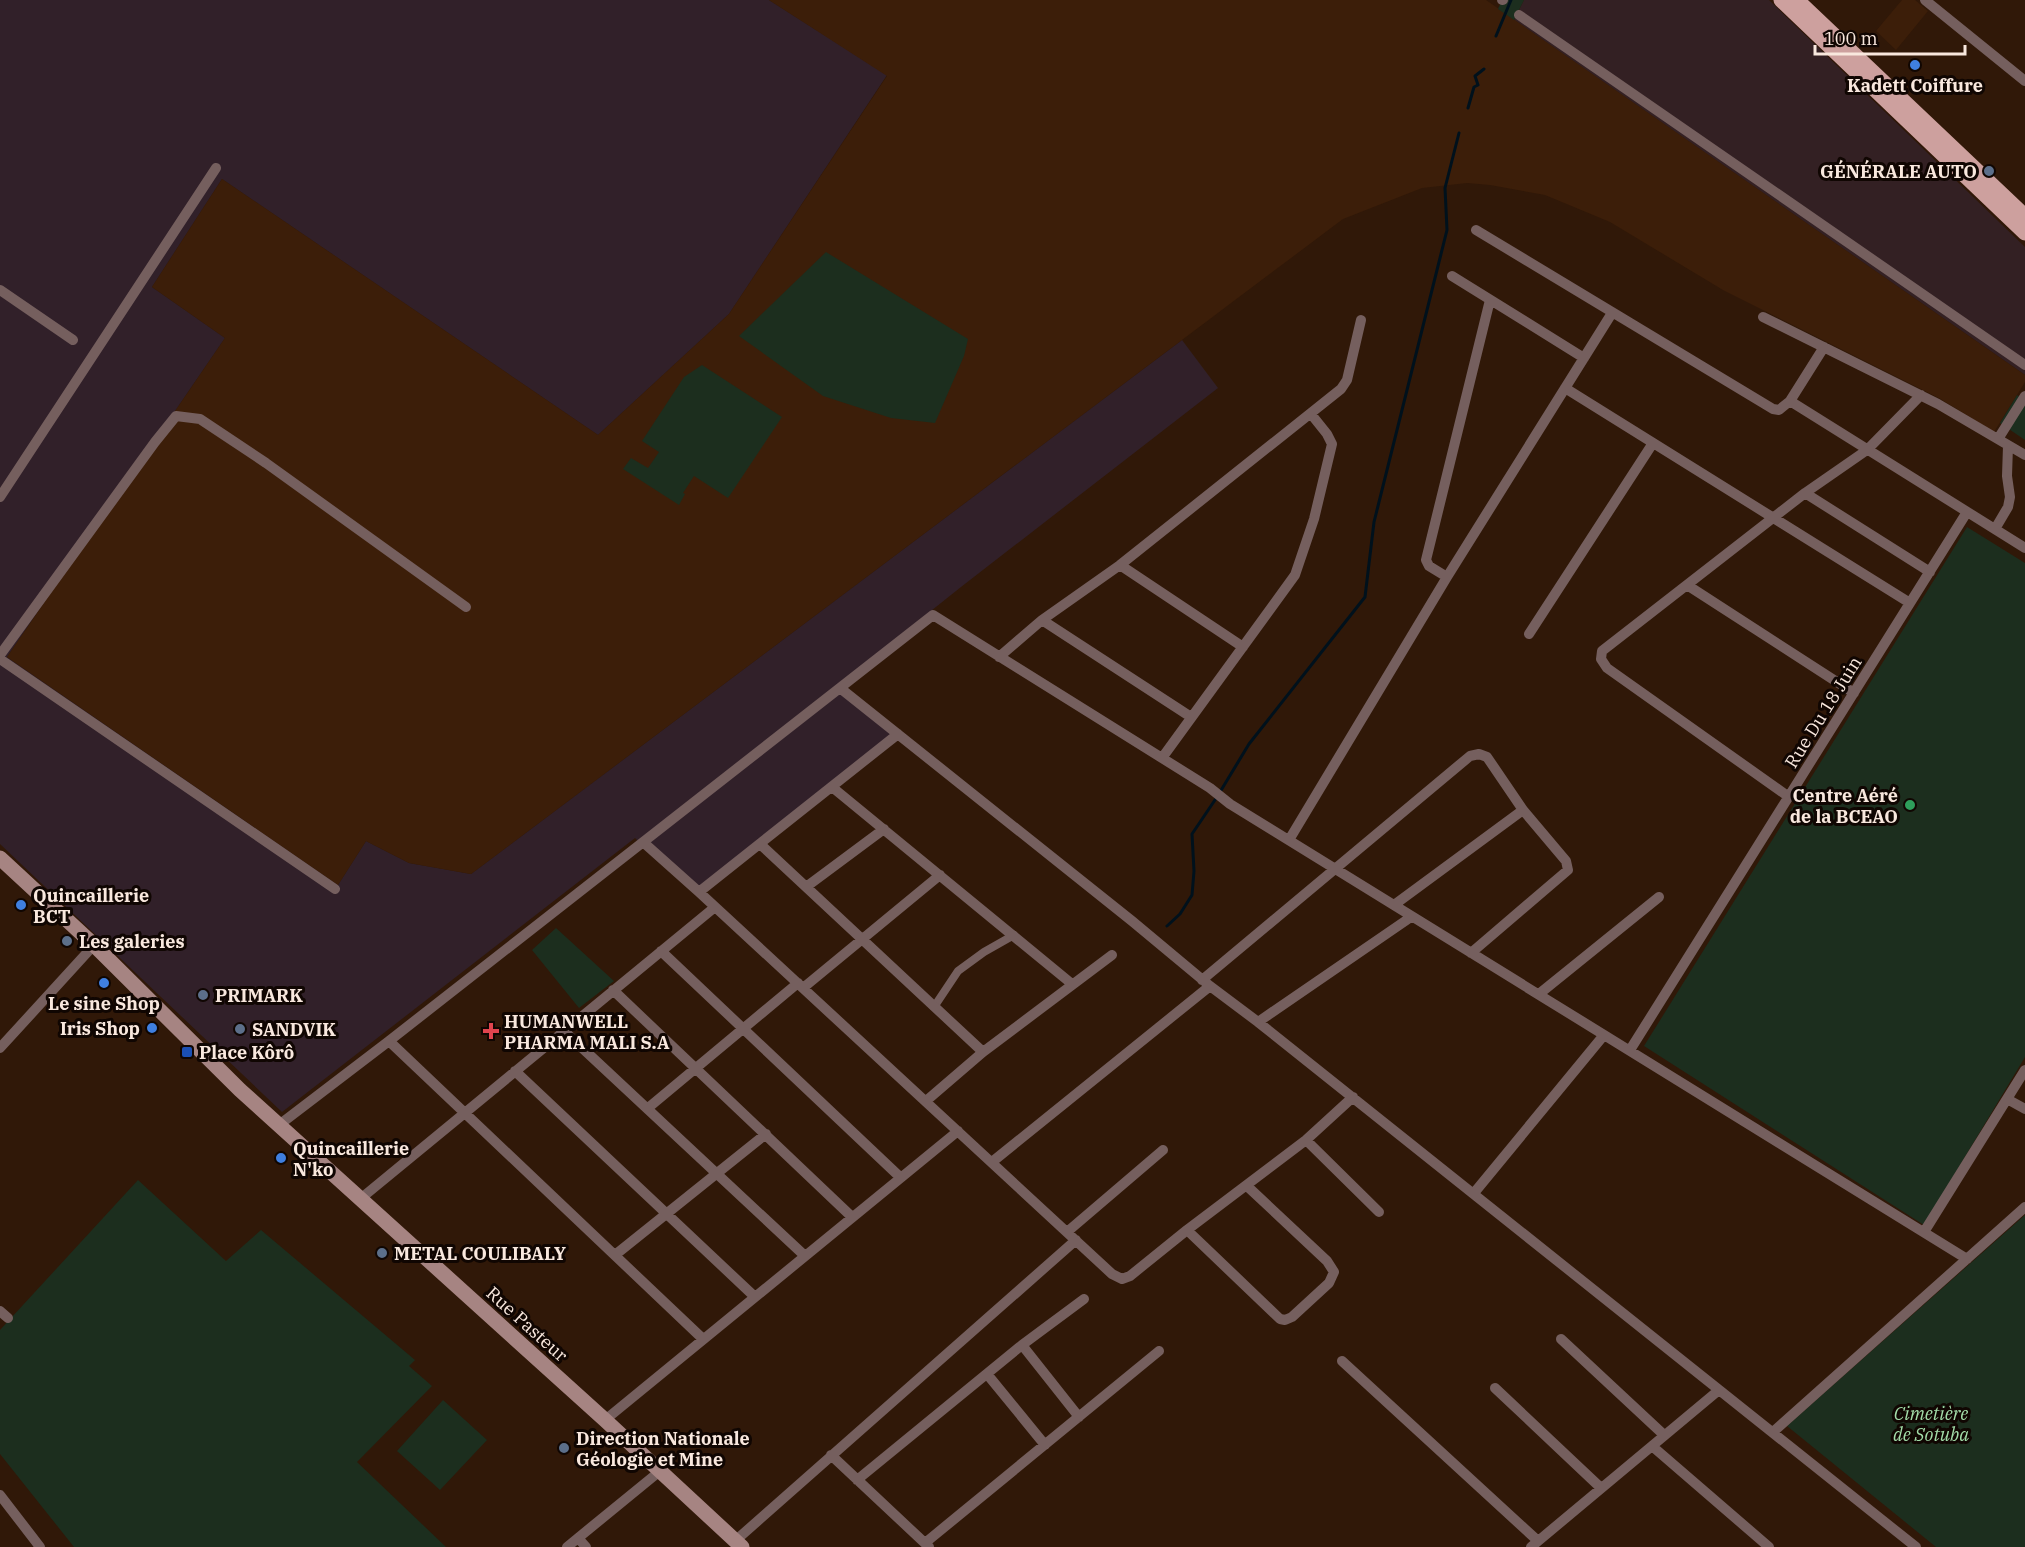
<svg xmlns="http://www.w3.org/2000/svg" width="2025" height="1547" font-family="'IBM Plex Serif',serif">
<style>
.commercial{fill:#332023}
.industrial{fill:#312029}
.built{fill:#3c1e09}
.green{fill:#1c2e1e}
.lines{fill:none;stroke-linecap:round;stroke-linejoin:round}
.stream{stroke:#00111c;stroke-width:3}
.pedestrian{stroke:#755f5e;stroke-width:8}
.minor{stroke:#755f5e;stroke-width:10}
.secondary{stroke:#a68482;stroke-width:15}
.primary{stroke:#cda09e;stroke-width:15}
.shop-dot{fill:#3f7fe0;stroke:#100602;stroke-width:2}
.service-dot{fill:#5c6f8a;stroke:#100602;stroke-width:2}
.leisure-dot{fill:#2e9e5b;stroke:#100602;stroke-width:2}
.health-dot{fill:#e0444e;stroke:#100602;stroke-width:2}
.transit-dot{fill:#1a4fb4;stroke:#100602;stroke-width:2}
.labels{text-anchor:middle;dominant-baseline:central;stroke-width:6;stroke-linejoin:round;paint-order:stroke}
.poi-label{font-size:18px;font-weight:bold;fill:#f9e8de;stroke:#100602;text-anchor:start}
.street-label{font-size:18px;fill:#f9e8de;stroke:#100602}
.park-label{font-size:18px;font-style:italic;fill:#a3dda9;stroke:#100602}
</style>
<rect width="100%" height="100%" fill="#301808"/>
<path class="commercial" d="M1524 0H1769L2025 247V375L1514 20Z"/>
<path class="industrial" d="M0 0H769L887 75 729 314 598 435 222 179 152 287 225 338 7 657 338 885 366 841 409 863 471 874 1182 340 1218 388 961 587 838 685 900 732 695 894 635 838 282 1112 0 844Z"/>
<path class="built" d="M769 0H1486L2025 375V382L1994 432 1939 398 1723 290 1610 222 1545 195 1490 185 1467 183 1422 188 1343 219 471 874 409 863 366 841 338 885 7 657 225 338 152 287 222 179 598 435 729 314 887 76Z
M1902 0H1915L1928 11 1896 50 1876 31Z"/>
<path class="green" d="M1502 0H1524L1514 20 1498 9Z
M826 252 968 339 964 356 935 423 891 418 823 396 739 336Z
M702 365 782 417 728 498 694 476 683 493 685 494 679 505 623 469 631 458 648 468 659 452 642 441 684 377Z
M2017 395 2025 401V440L2000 423Z
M1967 527 2025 563V1057L1924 1225 1644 1046Z
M556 928 614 981 579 1008 532 950Z
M138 1180 226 1261 261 1230 415 1360 409 1366 432 1386 357 1462 446 1547H74L0 1454V1330Z
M2025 1215V1547H1936L1787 1426Z
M443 1400 487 1440 440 1490 397 1451Z"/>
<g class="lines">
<path class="stream" d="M1496 36 1511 0
M1468 108 1474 87 1478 85 1475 76 1484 69
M1220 792 1249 744 1365 597 1374 522 1447 230 1445 188 1459 133
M1167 926 1180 914 1192 895 1194 871 1192 834 1217 797"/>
<path class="pedestrian" d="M934 1007 958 971 984 952 1014 935"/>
<path class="minor" d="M1502 0H1503
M1925 0 2025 81
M1519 15 2025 365
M1476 230 1773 409 1779 410 1790 401 1824 347
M1452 276 1584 358
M0 290 73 340
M1763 317 1938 404 2025 455
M1565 388 1910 603
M1790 401 2025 548
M1998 439 2025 396
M1805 493 1930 572
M0 497 216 168
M1995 529 2008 507 2010 497 2007 476 2008 446
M1120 565 1341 389 1347 380 1361 320
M1447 577 1429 566 1426 560 1490 300
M1687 585 1854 693
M1042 620 1120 565 1243 647
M1529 634 1653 443
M0 655 155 442 176 416 200 419 266 463 466 607
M999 657 1042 620 1191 717
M0 659 335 889
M840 688 1132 921 1210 986 1258 1022 1916 1547
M1162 758 1295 575 1314 519 1332 444 1327 434 1311 414
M832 787 1072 984
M1789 797 1607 668 1601 659 1602 651 1805 493 1867 450 1921 395
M1289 840 1447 577 1612 313
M643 842 699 892 1112 1274 1122 1279 1130 1276 1187 1230 1306 1140 1353 1097
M760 844 983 1052
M806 887 884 829
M699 892 898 734
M1394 905 1523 810
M661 951 900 1177
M1202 980 1470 756 1479 754 1487 757 1523 810 1566 861 1568 870 1471 953
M803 988 940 875
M613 990 852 1217
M1539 994 1659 897
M1258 1022 1411 917
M564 1031 805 1256
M389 1041 703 1339
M0 1048 94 945
M1630 1050 1967 512
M515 1071 755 1297
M2007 1099 2025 1109
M926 1101 983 1052 1112 955
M648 1108 798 983
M279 1125 389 1041 933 615 1210 788 1230 804 1967 1259
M1306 1140 1379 1212
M992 1162 1210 986
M1474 1193 1604 1035
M359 1200 715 907
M1187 1230 1280 1319 1285 1320 1292 1317 1329 1283 1334 1272 1327 1261 1247 1186
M1067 1232 1163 1150
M1924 1232 2025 1070
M615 1255 766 1134
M0 1311 8 1318
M1561 1339 1664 1435
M1022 1345 1079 1417
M1342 1361 1538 1541
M987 1374 1045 1445
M1495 1388 1601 1488
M605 1420 958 1131
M1773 1432 2025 1207
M1652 1446 1769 1547
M831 1455 929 1547
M857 1480 1022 1345 1084 1299
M0 1495 40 1547
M578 1538 586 1547
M735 1541 1076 1240
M925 1543 1159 1351
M567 1547 660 1471
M1531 1547 1719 1390"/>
<path class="secondary" d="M0 858 94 945 240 1090 605 1420 742 1547"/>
<path class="primary" d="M1781 0 2025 233
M1797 0 2025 216"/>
</g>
<g class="shop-dot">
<circle cx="1915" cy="65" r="6"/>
<circle cx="21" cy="905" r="6"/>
<circle cx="104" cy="983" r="6"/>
<circle cx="152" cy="1028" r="6"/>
<circle cx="281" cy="1158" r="6"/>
</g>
<g class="service-dot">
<circle cx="1989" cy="171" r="6"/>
<circle cx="67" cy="941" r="6"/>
<circle cx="203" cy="995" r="6"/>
<circle cx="240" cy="1029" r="6"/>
<circle cx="382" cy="1253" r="6"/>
<circle cx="564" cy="1448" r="6"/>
</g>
<circle class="leisure-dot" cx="1910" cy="805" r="6"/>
<path class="health-dot" d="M488 1022h6v6h6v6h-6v6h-6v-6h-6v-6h6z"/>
<rect class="transit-dot" x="181" y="1046" width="12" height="12" rx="3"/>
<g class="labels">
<g class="poi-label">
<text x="1915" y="85" text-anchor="middle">Kadett Coiffure</text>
<text x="1977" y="171" text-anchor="end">GÉNÉRALE AUTO</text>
<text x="1898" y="795" text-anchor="end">Centre Aéré<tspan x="1898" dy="21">de la BCEAO</tspan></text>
<text x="33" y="895">Quincaillerie<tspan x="33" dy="21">BCT</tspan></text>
<text x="79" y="941">Les galeries</text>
<text x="215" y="995">PRIMARK</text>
<text x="104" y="1003" text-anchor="middle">Le sine Shop</text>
<text x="504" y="1021">HUMANWELL<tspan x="504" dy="21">PHARMA MALI S.A</tspan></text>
<text x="140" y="1028" text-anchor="end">Iris Shop</text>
<text x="252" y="1029">SANDVIK</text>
<text x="199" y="1052">Place Kôrô</text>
<text x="293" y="1148">Quincaillerie<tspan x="293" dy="21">N'ko</tspan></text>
<text x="394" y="1253">METAL COULIBALY</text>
<text x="576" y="1438">Direction Nationale<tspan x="576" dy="21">Géologie et Mine</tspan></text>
</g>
<g class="street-label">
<text transform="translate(1823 712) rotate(-58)">Rue Du 18 Juin</text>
<text transform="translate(527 1324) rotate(42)">Rue Pasteur</text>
</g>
<g class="park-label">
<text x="1931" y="1413">Cimetière<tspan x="1931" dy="21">de Sotuba</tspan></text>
</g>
</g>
<path d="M1815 45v9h150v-9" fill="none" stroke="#f9e8de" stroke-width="3"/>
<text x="1824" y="45" font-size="18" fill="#f9e8de" stroke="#100602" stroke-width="4.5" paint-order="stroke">100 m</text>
</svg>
